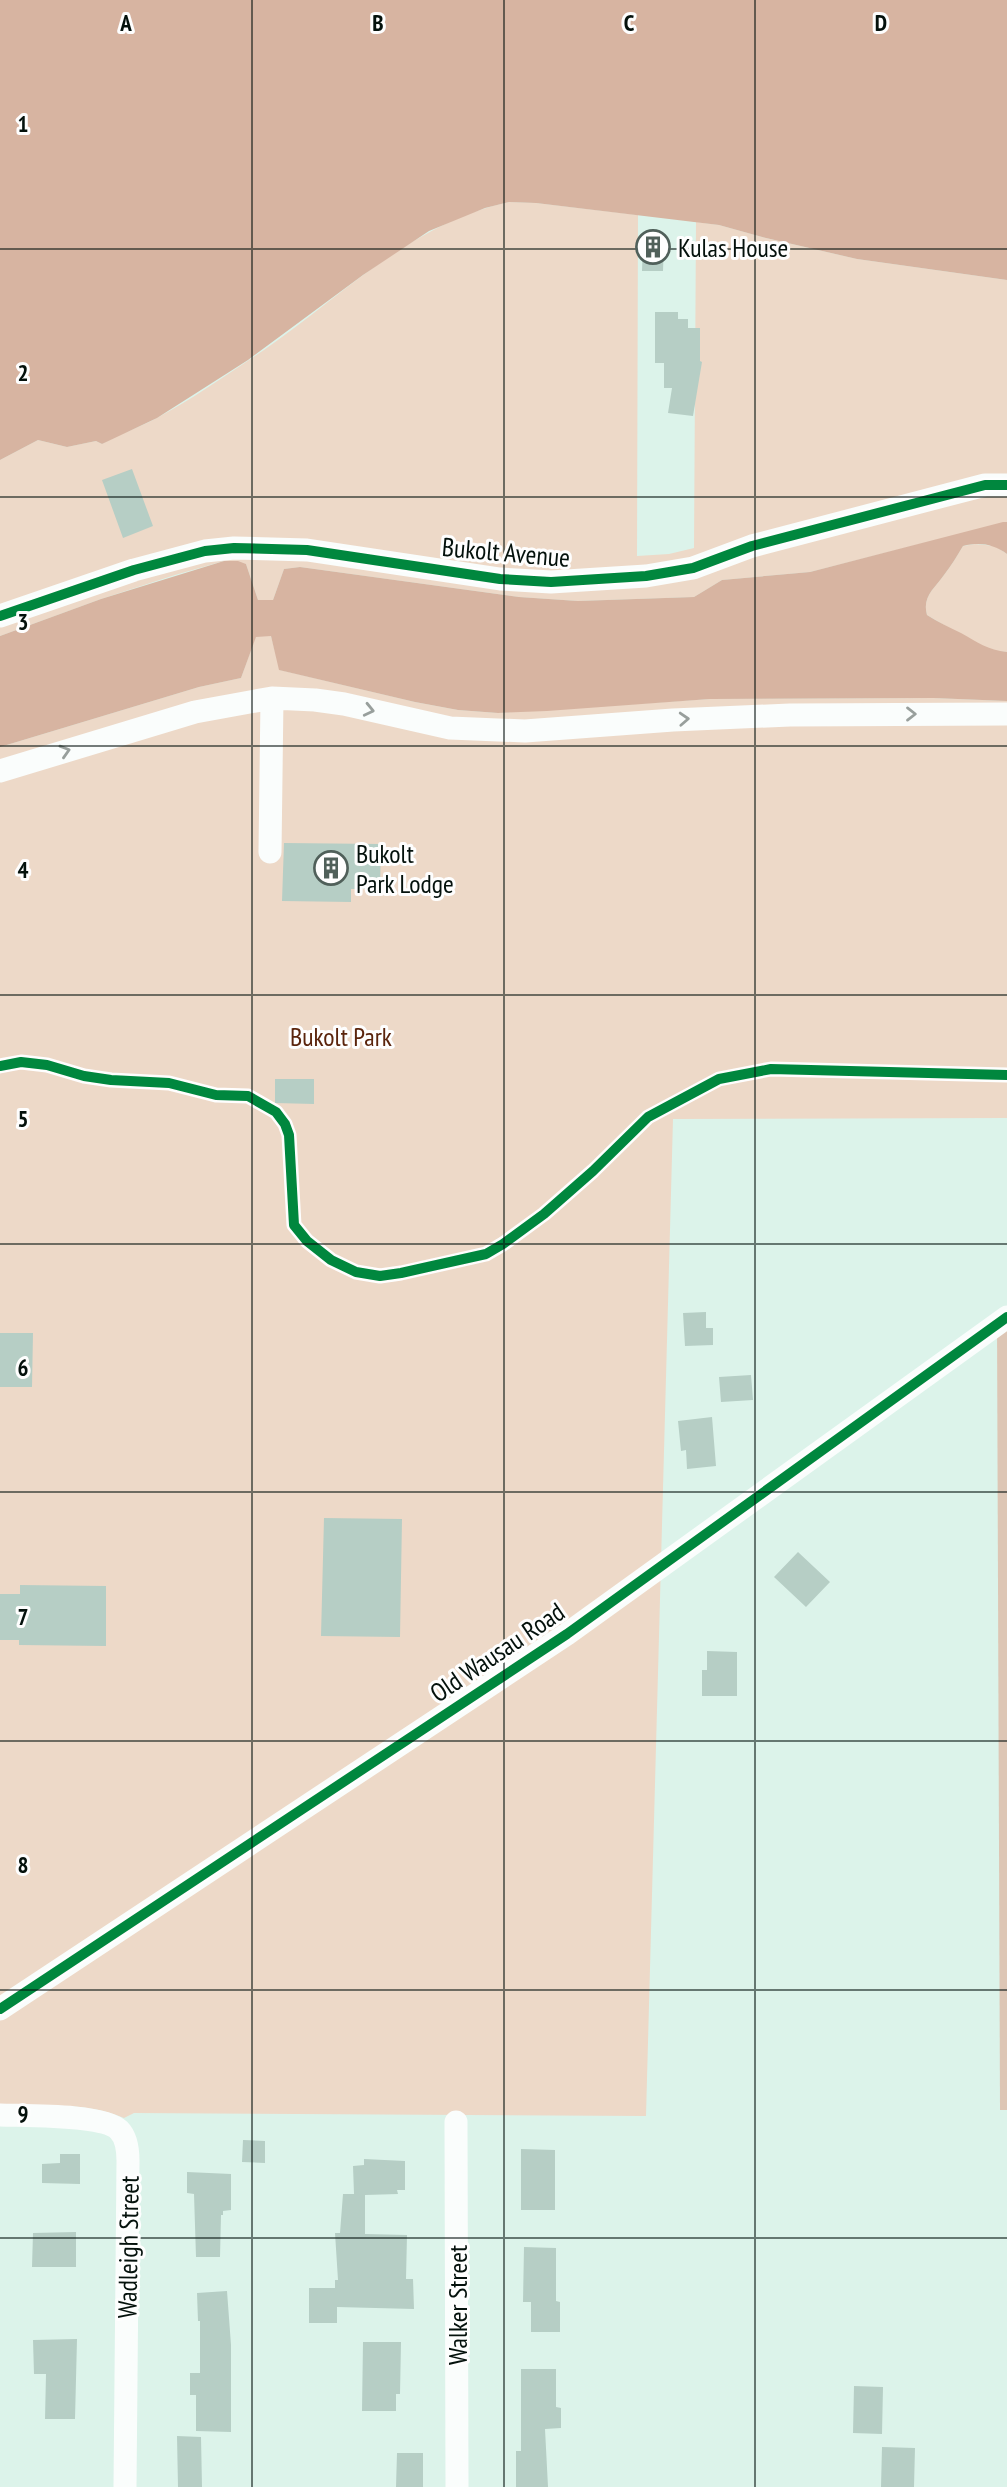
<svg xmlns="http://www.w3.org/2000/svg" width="1007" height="2487" font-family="'PT Sans Narrow',sans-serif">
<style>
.green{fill:#edd9c8}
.forest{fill:#ddc6b5}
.water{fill:#d7b4a1}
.building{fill:#b6cec5}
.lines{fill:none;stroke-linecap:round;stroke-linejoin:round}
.minor{stroke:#fafdfc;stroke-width:23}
.cycleway-casing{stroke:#fefefe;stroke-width:15}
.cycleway{stroke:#00873e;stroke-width:10}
.oneway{stroke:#989f9c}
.grid{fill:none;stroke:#04110c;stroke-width:2;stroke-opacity:0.55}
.labels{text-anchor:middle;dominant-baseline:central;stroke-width:6;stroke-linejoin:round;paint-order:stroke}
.poi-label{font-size:26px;fill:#04110c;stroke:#fefefe;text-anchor:start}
.street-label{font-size:26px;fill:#04110c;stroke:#fefefe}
.park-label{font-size:26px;fill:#5a240c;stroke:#fefefe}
.grid-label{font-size:23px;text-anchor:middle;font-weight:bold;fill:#04110c;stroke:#fefefe;stroke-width:6;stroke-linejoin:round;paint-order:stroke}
</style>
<rect width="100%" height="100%" fill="#dcf3ea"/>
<path class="green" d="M509 202 536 203 638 215 637 556 669 554 694 548 696 222 719 225 766 238 857 259 1007 280V522L810 572 722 580 694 597 578 601 519 597 300 567 284 569 273 600H258L246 564 224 561 175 575 101 599 0 636V460L38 440 67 447 96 441 102 444C119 434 138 428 155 419 193 399 229 373 264 350 343 295 412 223 509 202Z
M975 544 995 546 1007 554V652L994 651 978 645 927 615C922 597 934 589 944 575 951 566 957 556 963 546Z
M256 636H271L280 670 415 702 458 710 498 713 710 699 933 698 1007 701V1118L673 1119 646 2116 134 2113 124 2118C86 2101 41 2107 0 2106V747L199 687 241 678Z"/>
<path class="forest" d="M1007 1317V2110H1000L997 1322Z"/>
<path class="water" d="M0 0H1007V280L857 259 766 238 719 225 536 203 509 202 485 208 429 231 363 275 248 360 157 418 102 444 96 441 67 447 38 440 0 460Z
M1003 522H1007V554C993 544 980 542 963 546 957 556 951 566 944 575 934 589 922 597 927 615 938 622 949 627 961 633 977 642 988 650 1007 652V701L933 698 710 699 547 711 498 713 458 710 415 702 279 670 271 636 256 637 241 678 199 687 0 747V636L101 599 224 561H238L246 564 258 600H273L284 569 300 567 519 597 578 601 694 597 722 580 810 572Z"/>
<path class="building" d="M664 242 663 271H642L643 243Z
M655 312H678V319H688V328H700V361L702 362 693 416 668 413 672 388H664V363H655Z
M132 469 153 526 123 538 102 480Z
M284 843 381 844 380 889H351V902L282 901Z
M275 1079H314V1104L275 1103Z
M706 1312V1328H713V1345L685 1346 683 1313Z
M0 1333H33L32 1387H0Z
M751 1375 753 1400 721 1402 719 1377Z
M712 1417 716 1466 687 1469 686 1450 681 1451 678 1421Z
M324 1518 402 1519 400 1637 321 1636Z
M798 1552 830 1582 806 1607 774 1577Z
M20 1585 106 1586V1646L19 1645V1640H0V1594H20Z
M707 1651 737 1652V1696H702V1670H707Z
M243 2140 265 2141V2163L242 2162Z
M521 2149 555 2150V2210H521Z
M60 2154H80V2184L42 2183V2164L60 2163Z
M364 2159 405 2161V2190H397L398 2194 365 2195V2234L407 2235 406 2279H413L414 2309 337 2307V2323H309V2288H335V2280H338L335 2233H340L343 2194H354L353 2166 364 2165Z
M187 2172 231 2174V2210L223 2211V2215H221L220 2257H196L194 2194 187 2193Z
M76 2232V2267H32L33 2233Z
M524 2247 556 2248V2301L560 2302V2332H531V2302H523Z
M227 2291 231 2345V2432L196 2431V2395H190V2373H200V2321H198L197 2293Z
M77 2339 75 2419H45L46 2374H34L33 2340Z
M363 2342H401L400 2394H396V2411H362Z
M521 2369H556V2407L561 2408V2428L545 2429 548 2487H516V2451H521Z
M854 2386 883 2387 882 2434 853 2433Z
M177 2436 201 2437 202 2487H178Z
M882 2447 915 2448 914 2487H881Z
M397 2453H423V2487H396Z"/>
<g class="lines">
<path class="minor" d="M0 616 134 570 205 551 234 548 307 550 500 579 551 582 646 576 693 568 752 546 985 485H1007
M0 771 195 712 272 698 315 700 344 704 450 728 525 731 673 720 790 715 1007 714
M270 852 272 698
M0 2009 567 1634 1007 1317
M0 2115C24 2116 103 2114 119 2130 127 2138 128 2151 128 2161L125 2487
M456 2122 457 2487"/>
<g class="cycleway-casing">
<path id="cycleway" d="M0 616 134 570 205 551 234 548 307 550 500 579 551 582 646 576 693 568 752 546 985 485H1007
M0 1066 21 1062 47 1065 84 1076 111 1080 169 1083 216 1095 248 1096 276 1112 285 1124 289 1135 294 1225 307 1241 331 1260 356 1272 380 1276 401 1273 486 1254 503 1244 544 1214 593 1171 648 1117 719 1079 771 1069 1007 1075
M0 2009 567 1634 1007 1317"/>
</g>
<use href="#cycleway" class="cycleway"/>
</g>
<defs><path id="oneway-chevron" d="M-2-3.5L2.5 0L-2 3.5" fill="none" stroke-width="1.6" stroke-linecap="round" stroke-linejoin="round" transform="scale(1.75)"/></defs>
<g class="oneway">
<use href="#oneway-chevron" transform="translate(369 710) rotate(13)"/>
<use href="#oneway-chevron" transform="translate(911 714)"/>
<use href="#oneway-chevron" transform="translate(684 719) rotate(-3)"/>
<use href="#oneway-chevron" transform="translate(65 751) rotate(-17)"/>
</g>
<path class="grid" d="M252 0V2487M504 0V2487M755 0V2487M0 249H1007M0 497H1007M0 746H1007M0 995H1007M0 1244H1007M0 1492H1007M0 1741H1007M0 1990H1007M0 2238H1007"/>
<defs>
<g id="building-ring" transform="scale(1.75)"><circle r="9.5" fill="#fefefe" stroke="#50605a" stroke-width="1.5"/><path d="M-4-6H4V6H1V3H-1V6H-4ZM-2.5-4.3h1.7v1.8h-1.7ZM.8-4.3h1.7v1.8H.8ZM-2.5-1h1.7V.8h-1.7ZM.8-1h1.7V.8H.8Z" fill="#50605a"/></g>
</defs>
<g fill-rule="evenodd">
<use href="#building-ring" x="653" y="247"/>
<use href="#building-ring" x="331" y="868"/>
</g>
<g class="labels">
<g class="poi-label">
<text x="678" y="247">Kulas House</text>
<text x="356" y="853">Bukolt<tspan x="356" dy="30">Park Lodge</tspan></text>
</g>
<g class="street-label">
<text transform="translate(506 552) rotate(5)">Bukolt Avenue</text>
<text transform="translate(497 1652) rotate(-34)">Old Wausau Road</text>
<text transform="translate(128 2247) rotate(-89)">Wadleigh Street</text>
<text transform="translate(457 2305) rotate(-90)">Walker Street</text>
</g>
<g class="park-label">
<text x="341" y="1036">Bukolt Park</text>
</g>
</g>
<g class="grid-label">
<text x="126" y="31">A</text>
<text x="378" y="31">B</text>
<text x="629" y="31">C</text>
<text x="881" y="31">D</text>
<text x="23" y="132">1</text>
<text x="23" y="381">2</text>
<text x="23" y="630">3</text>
<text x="23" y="878">4</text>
<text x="23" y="1127">5</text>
<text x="23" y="1376">6</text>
<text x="23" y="1625">7</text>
<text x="23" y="1873">8</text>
<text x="23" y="2122">9</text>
</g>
</svg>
